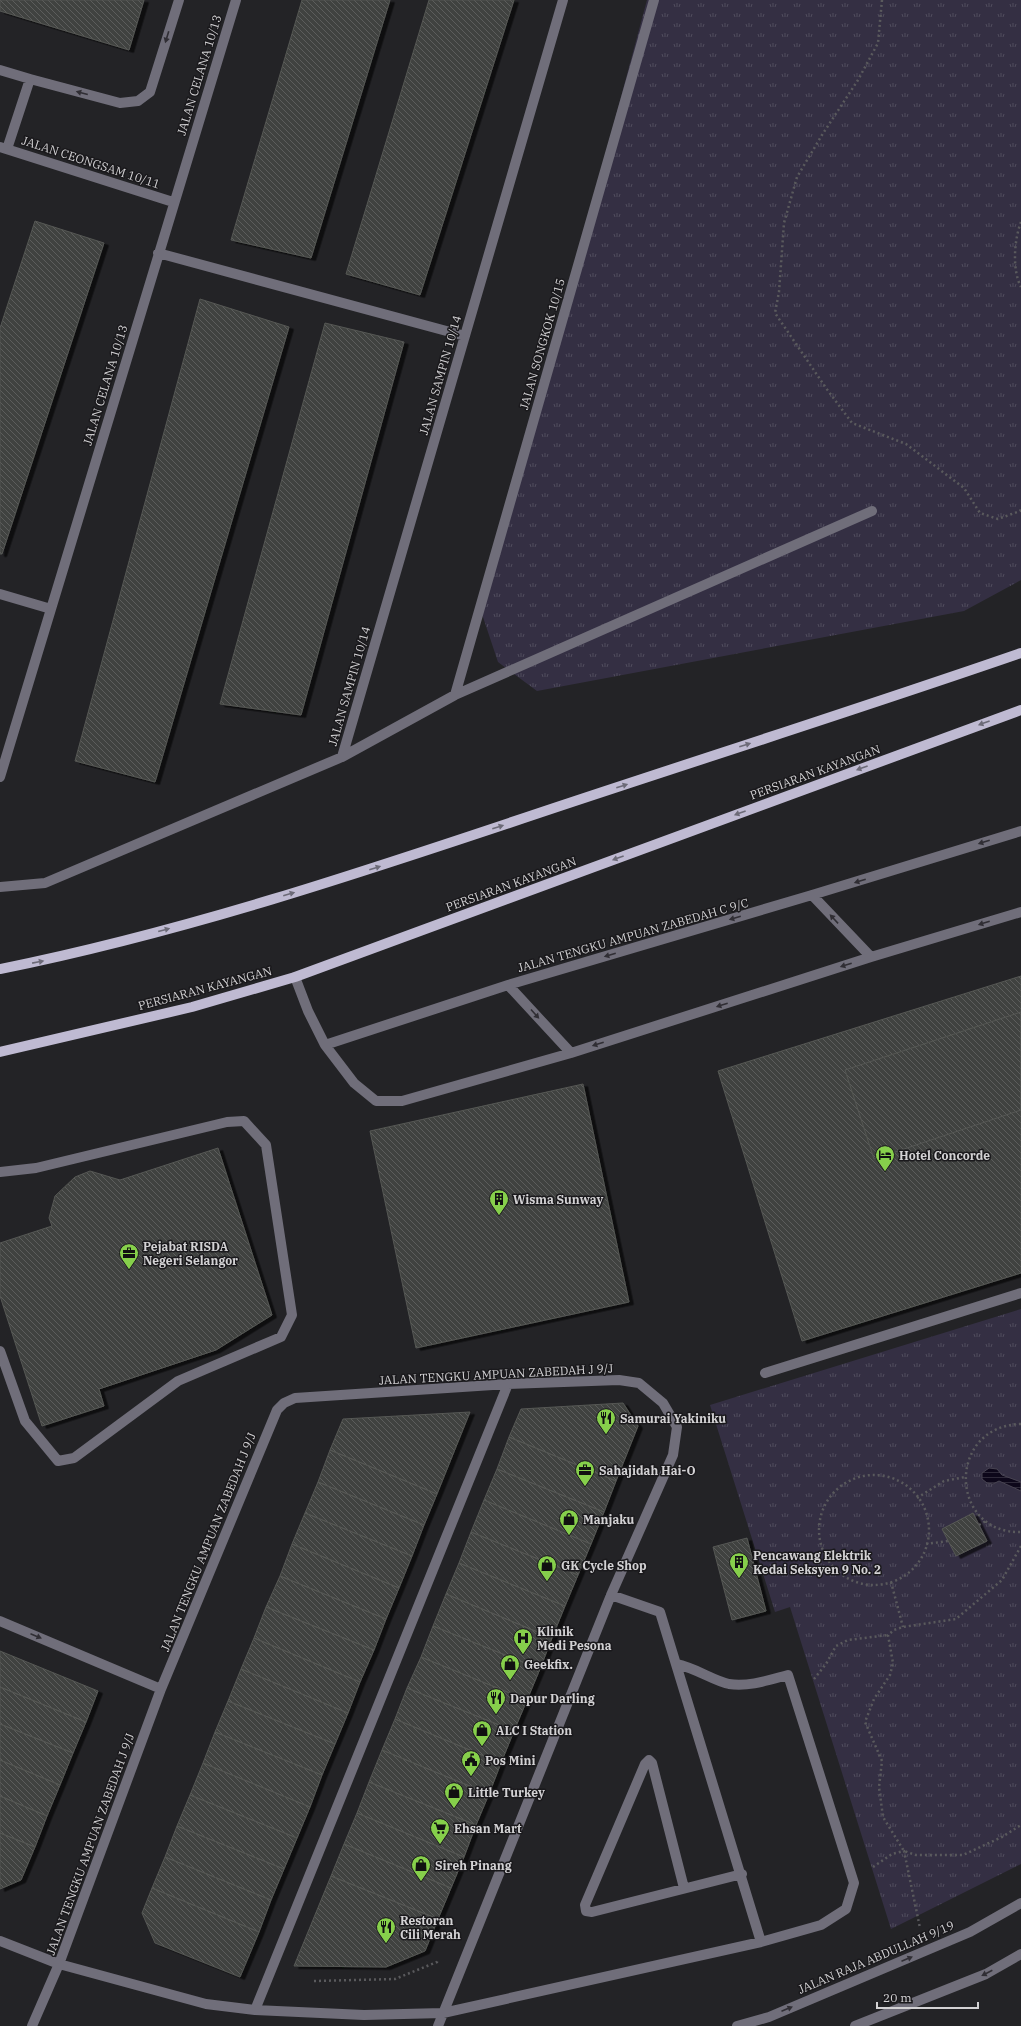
<svg xmlns="http://www.w3.org/2000/svg" width="1021" height="2026" font-family="'IBM Plex Serif',serif">
<style>
.park{fill:url(#park-tufts)}
.water{fill:url(#water-rules);stroke:#484452}
.building{fill:url(#building-back-hatch);stroke:#555754;filter:url(#shadow)}
.lines{fill:none;stroke-linecap:round;stroke-linejoin:round}
.path{stroke:#5a5a5d;stroke-width:2.5;stroke-dasharray:2 3;stroke-linecap:butt}
.minor{stroke:#706e7a;stroke-width:10}
.major{stroke:#bfbad2;stroke-width:10}
.oneway{fill:#302e34}
.oneway2{fill:#6c6a77}
.labels{text-anchor:middle;dominant-baseline:central;stroke-width:3;stroke-linejoin:round;paint-order:stroke}
.street-label{font-size:12px;fill:#d3d2d4;stroke:#1a191c}
.poi-label{font-size:12px;font-weight:bold;fill:#d3d2d4;stroke:#1a191c;text-anchor:start}
</style>
<defs>
<pattern id="park-tufts" width="24" height="20" patternUnits="userSpaceOnUse"><rect width="24" height="20" fill="#342f43"/><path d="M3 7l-1-3M5 7V3M7 7l1-3M15 17l-1-3M17 17v-4M19 17l1-3" fill="none" stroke="#504c5d"/></pattern>
<pattern id="water-rules" width="6" height="5" patternUnits="userSpaceOnUse"><rect width="6" height="5" fill="#0d071a"/><path d="M0 2.5h6" fill="none" stroke="#2f2a3a"/></pattern>
<pattern id="building-back-hatch" width="6" height="6" patternUnits="userSpaceOnUse"><rect width="6" height="6" fill="#414340"/><path d="M-1 5l2 2M0 0l6 6M5-1l2 2" fill="none" stroke="#5c5d5b"/></pattern>
<filter id="shadow"><feDropShadow dx="4.5" dy="2.5" stdDeviation="0" flood-color="#0009"/></filter>
</defs>
<rect width="100%" height="100%" fill="#232326"/>
<path class="park" d="M647 0H1021V580L964 611 537 691 498 662 482 614Z
M1021 1309V1864L891 1929 790 1607 775 1612 710 1405Z"/>
<path class="water" d="M989 1468 997 1469 1002 1475 1021 1482V1491L999 1481 993 1484 987 1483 982 1479V1473Z"/>
<path class="building" d="M0 0H144L129 50 0 11Z
M302 0H390L311 258 231 240Z
M429 0H514L420 295 346 274Z
M35 221 104 243 2 554H0V328Z
M200 299 289 327 155 782 75 761Z
M325 323 404 342 301 715 220 704Z
M1021 976V1273L802 1341 718 1071Z
M1021 1012V1110L874 1159 845 1070Z
M583 1084 629 1302 416 1348 370 1131Z
M218 1148 272 1315 216 1350 99 1389 104 1406 42 1426 0 1296V1243L52 1226 49 1218 55 1196 75 1177 90 1171 120 1180Z
M623 1403 638 1426 616 1481 509 1437 521 1409Z
M470 1412 437 1494 330 1450 343 1419Z
M509 1437 616 1481 604 1512 497 1469Z
M330 1450 437 1494 424 1525 318 1482Z
M497 1469 604 1512 591 1544 484 1500Z
M318 1482 424 1525 412 1556 305 1513Z
M484 1500 591 1544 578 1575 471 1532Z
M305 1513 412 1556 399 1588 292 1544Z
M973 1513 987 1541 956 1556 942 1529Z
M471 1532 578 1575 565 1606 459 1563Z
M747 1538 766 1611 732 1620 713 1547Z
M292 1544 399 1588 386 1619 280 1576Z
M459 1563 565 1606 552 1638 446 1594Z
M280 1576 386 1619 374 1650 266 1607Z
M446 1594 552 1638 540 1669 433 1626Z
M266 1607 374 1650 360 1682 254 1638Z
M433 1626 540 1669 527 1700 421 1657Z
M254 1638 360 1682 348 1713 241 1669Z
M0 1651 98 1691 86 1722 0 1687Z
M421 1657 527 1700 514 1731 407 1688Z
M241 1669 348 1713 335 1744 228 1701Z
M0 1687 86 1722 73 1753 0 1724Z
M407 1688 514 1731 501 1763 395 1719Z
M228 1701 335 1744 322 1775 215 1732Z
M395 1719 501 1763 489 1794 382 1750Z
M0 1724 73 1753 60 1785 0 1760Z
M215 1732 322 1775 310 1807 203 1763Z
M382 1750 489 1794 476 1825 369 1782Z
M0 1760 60 1785 47 1816 0 1796Z
M203 1763 310 1807 297 1838 190 1795Z
M369 1782 476 1825 464 1857 357 1813Z
M190 1795 297 1838 284 1869 177 1826Z
M0 1796 47 1816 35 1847 0 1833Z
M357 1813 464 1857 451 1888 344 1844Z
M177 1826 284 1869 271 1900 165 1857Z
M0 1833 35 1847 21 1880 0 1889Z
M344 1844 451 1888 438 1919 331 1876Z
M165 1857 271 1900 259 1932 152 1888Z
M331 1876 438 1919 425 1951 386 1967 294 1966Z
M152 1888 259 1932 240 1977 155 1943 142 1913Z"/>
<g class="lines">
<path class="path" d="M882 0 878 43 858 80 822 135 797 177 784 223 779 292 775 313 826 388 852 423 906 444 964 488 980 513 998 519 1020 511 1021 509
M1021 222C1014 240 1012 270 1021 287
M1021 1424C946 1426 949 1534 1021 1532
M819 1530a55 55 0 1 1 110 0a55 55 0 1 1-110 0Z
M917 1498 944 1481 965 1477
M979 1525 986 1521
M926 1544 948 1541
M1021 1546 1002 1580 956 1619 903 1627 894 1630 888 1635 893 1663 890 1675 874 1699 865 1722 882 1761 879 1787 883 1817 904 1851 916 1855H963L1002 1837 1021 1825
M891 1582 903 1627
M814 1679 826 1664 836 1646 848 1640 888 1635
M873 1867 892 1854 904 1851 920 1928
M314 1981 395 1979 437 1962 438 1959"/>
<path class="minor" d="M0 70 30 79 120 103 138 101 150 92 179 0
M0 147 173 202
M7 149 30 79
M158 253 465 336
M0 594 51 609
M455 695 654 0
M342 757 563 0
M0 777 236 0
M0 887 45 883 342 757 455 695 872 511
M812 895 871 957
M295 977 308 1011 325 1045 508 985 812 895 1021 831
M508 985 571 1053
M325 1045 354 1083 376 1101H402L571 1053 871 957 1021 912
M0 1172 36 1168 227 1122 244 1121 266 1145 292 1315 281 1337 178 1381 74 1458 58 1461 25 1421 0 1351
M765 1373 1021 1293
M611 1595 660 1612 761 1942
M0 1621 161 1689
M684 1888 652 1763 649 1760 645 1764 585 1905 586 1911 592 1912 742 1874
M0 1941 59 1964 206 2004 255 2010 364 2015 443 2013 761 1942 821 1925 846 1909 854 1883 788 1675C769 1680 749 1687 729 1684 712 1680 696 1668 676 1664
M255 2010 508 1384
M32 2026 59 1964 161 1689 277 1410 284 1403 295 1398 508 1384 619 1380 639 1383 663 1403 677 1427 673 1455 611 1595 438 2026
M737 2026 769 2017 925 1951 970 1932 1021 1903
M855 2026 986 1974 1021 1954"/>
<path class="major" d="M0 969C184 932 363 872 542 812 701 759 862 708 1021 653
M0 1052 192 1007 295 977 1021 710"/>
</g>
<defs><path id="oneway-solid" d="M-6-.8H1V-3.2L6.5 0L1 3.2V.8H-6Z"/></defs>
<g class="oneway">
<use href="#oneway-solid" transform="translate(167 37) rotate(107)"/>
<use href="#oneway-solid" transform="translate(82 93) rotate(-165)"/>
<use href="#oneway-solid" transform="translate(984 842) rotate(163)"/>
<use href="#oneway-solid" transform="translate(860 881) rotate(163)"/>
<use href="#oneway-solid" transform="translate(735 918) rotate(164)"/>
<use href="#oneway-solid" transform="translate(834 919) rotate(-133)"/>
<use href="#oneway-solid" transform="translate(984 923) rotate(163)"/>
<use href="#oneway-solid" transform="translate(610 955) rotate(164)"/>
<use href="#oneway-solid" transform="translate(846 965) rotate(162)"/>
<use href="#oneway-solid" transform="translate(722 1005) rotate(162)"/>
<use href="#oneway-solid" transform="translate(535 1014) rotate(48)"/>
<use href="#oneway-solid" transform="translate(598 1044) rotate(162)"/>
<use href="#oneway-solid" transform="translate(36 1636) rotate(23)"/>
<use href="#oneway-solid" transform="translate(907 1959) rotate(-23)"/>
<use href="#oneway-solid" transform="translate(987 1973) rotate(153)"/>
<use href="#oneway-solid" transform="translate(787 2009) rotate(-23)"/>
</g>
<g class="oneway2">
<use href="#oneway-solid" transform="translate(984 723) rotate(160)"/>
<use href="#oneway-solid" transform="translate(745 745) rotate(-18)"/>
<use href="#oneway-solid" transform="translate(862 768) rotate(160)"/>
<use href="#oneway-solid" transform="translate(622 786) rotate(-18)"/>
<use href="#oneway-solid" transform="translate(740 813) rotate(160)"/>
<use href="#oneway-solid" transform="translate(498 827) rotate(-18)"/>
<use href="#oneway-solid" transform="translate(618 858) rotate(160)"/>
<use href="#oneway-solid" transform="translate(375 868) rotate(-18)"/>
<use href="#oneway-solid" transform="translate(289 894) rotate(-16)"/>
<use href="#oneway-solid" transform="translate(164 930) rotate(-15)"/>
<use href="#oneway-solid" transform="translate(38 962) rotate(-11)"/>
</g>
<defs>
<g id="hotel-pin" transform="scale(1)"><path d="M0 17L-7.5 6A9.5 9.5 0 1 1 7.5 6Z" fill="#86cf4b" stroke="#1a191c"/><path d="M-6-4.5h1.5V1H6V5H4.5V3h-9V5H-6ZM-4 0a1.8 1.8 0 1 1 3.6 0ZM.5 0V-2.5h3Q6-2.5 6 0Z" fill="#111"/></g>
<g id="building-pin" transform="scale(1)"><path d="M0 17L-7.5 6A9.5 9.5 0 1 1 7.5 6Z" fill="#86cf4b" stroke="#1a191c"/><path d="M-4-6H4V6H1V3H-1V6H-4ZM-2.5-4.3h1.7v1.8h-1.7ZM.8-4.3h1.7v1.8H.8ZM-2.5-1h1.7V.8h-1.7ZM.8-1h1.7V.8H.8Z" fill="#111"/></g>
<g id="office-pin" transform="scale(1)"><path d="M0 17L-7.5 6A9.5 9.5 0 1 1 7.5 6Z" fill="#86cf4b" stroke="#1a191c"/><path d="M-6-3h4V-5.5h4V-3h4V5H-6ZM-1-4.5V-3h2v-1.5ZM-6 0V1H6V0Z" fill="#111"/></g>
<g id="restaurant-pin" transform="scale(1)"><path d="M0 17L-7.5 6A9.5 9.5 0 1 1 7.5 6Z" fill="#86cf4b" stroke="#1a191c"/><path d="M-5-6h1v4h1v-4h1v4h1v-4h1v5L-1.5 .5V6h-2V.5L-5-1ZM5-6V6H3V1.5H1.5Q1.5-4 5-6Z" fill="#111"/></g>
<g id="shop-pin" transform="scale(1)"><path d="M0 17L-7.5 6A9.5 9.5 0 1 1 7.5 6Z" fill="#86cf4b" stroke="#1a191c"/><path d="M-5-2.5h2.3a2.7 3.5 0 0 1 5.4 0H5L5.5 6h-11ZM-1.5-2.5h3a1.5 2.3 0 0 0-3 0Z" fill="#111"/></g>
<g id="hospital-pin" transform="scale(1)"><path d="M0 17L-7.5 6A9.5 9.5 0 1 1 7.5 6Z" fill="#86cf4b" stroke="#1a191c"/><path d="M-5-5h3v3.5h4V-5h3V5h-3V1.5h-4V5h-3Z" fill="#111"/></g>
<g id="civic-pin" transform="scale(1)"><path d="M0 17L-7.5 6A9.5 9.5 0 1 1 7.5 6Z" fill="#86cf4b" stroke="#1a191c"/><path d="M-.6-6.5H3V-4.5H.6V-3L4-1V1h2V6H-6V1h2V-1L-.6-3ZM-1.2 2.5V6h2.4V2.5Z" fill="#111"/></g>
<g id="supermarket-pin" transform="scale(1)"><path d="M0 17L-7.5 6A9.5 9.5 0 1 1 7.5 6Z" fill="#86cf4b" stroke="#1a191c"/><path d="M-6-5.5h2.5l.6 2H6L4.5 2H-2.5L-4.4-4H-6ZM-1.5 3.2a1.3 1.3 0 1 0 .1 0ZM3 3.2a1.3 1.3 0 1 0 .1 0Z" fill="#111"/></g>
</defs>
<g fill-rule="evenodd">
<use href="#hotel-pin" x="885" y="1155"/>
<use href="#building-pin" x="499" y="1199"/>
<use href="#office-pin" x="129" y="1253"/>
<use href="#restaurant-pin" x="606" y="1418"/>
<use href="#office-pin" x="585" y="1470"/>
<use href="#shop-pin" x="569" y="1519"/>
<use href="#building-pin" x="739" y="1562"/>
<use href="#shop-pin" x="547" y="1565"/>
<use href="#hospital-pin" x="523" y="1638"/>
<use href="#shop-pin" x="510" y="1664"/>
<use href="#restaurant-pin" x="496" y="1698"/>
<use href="#shop-pin" x="482" y="1730"/>
<use href="#civic-pin" x="471" y="1760"/>
<use href="#shop-pin" x="454" y="1792"/>
<use href="#supermarket-pin" x="440" y="1828"/>
<use href="#shop-pin" x="421" y="1865"/>
<use href="#restaurant-pin" x="386" y="1927"/>
</g>
<g class="labels">
<g class="street-label">
<text transform="translate(199 75) rotate(-73)">JALAN CELANA 10/13</text>
<text transform="translate(91 162) rotate(18)">JALAN CEONGSAM 10/11</text>
<text transform="translate(542 344) rotate(-74)">JALAN SONGKOK 10/15</text>
<text transform="translate(440 375) rotate(-74)">JALAN SAMPIN 10/14</text>
<text transform="translate(105 385) rotate(-73)">JALAN CELANA 10/13</text>
<text transform="translate(349 686) rotate(-74)">JALAN SAMPIN 10/14</text>
<text transform="translate(815 772) rotate(-20)">PERSIARAN KAYANGAN</text>
<text transform="translate(511 884) rotate(-20)">PERSIARAN KAYANGAN</text>
<text transform="translate(633 935) rotate(-16)">JALAN TENGKU AMPUAN ZABEDAH C 9/C</text>
<text transform="translate(205 988) rotate(-15)">PERSIARAN KAYANGAN</text>
<text transform="translate(496 1374) rotate(-3)">JALAN TENGKU AMPUAN ZABEDAH J 9/J</text>
<text transform="translate(208 1542) rotate(-68)">JALAN TENGKU AMPUAN ZABEDAH J 9/J</text>
<text transform="translate(90 1844) rotate(-70)">JALAN TENGKU AMPUAN ZABEDAH J 9/J</text>
<text transform="translate(876 1957) rotate(-23)">JALAN RAJA ABDULLAH 9/19</text>
</g>
<g class="poi-label">
<text x="899" y="1155">Hotel Concorde</text>
<text x="513" y="1199">Wisma Sunway</text>
<text x="143" y="1246">Pejabat RISDA<tspan x="143" dy="14">Negeri Selangor</tspan></text>
<text x="620" y="1418">Samurai Yakiniku</text>
<text x="599" y="1470">Sahajidah Hai-O</text>
<text x="583" y="1519">Manjaku</text>
<text x="753" y="1555">Pencawang Elektrik<tspan x="753" dy="14">Kedai Seksyen 9 No. 2</tspan></text>
<text x="561" y="1565">GK Cycle Shop</text>
<text x="537" y="1631">Klinik<tspan x="537" dy="14">Medi Pesona</tspan></text>
<text x="524" y="1664">Geekfix.</text>
<text x="510" y="1698">Dapur Darling</text>
<text x="496" y="1730">ALC I Station</text>
<text x="485" y="1760">Pos Mini</text>
<text x="468" y="1792">Little Turkey</text>
<text x="454" y="1828">Ehsan Mart</text>
<text x="435" y="1865">Sireh Pinang</text>
<text x="400" y="1920">Restoran<tspan x="400" dy="14">Cili Merah</tspan></text>
</g>
</g>
<path d="M877 2002v6h101v-6" fill="none" stroke="#d3d2d4" stroke-width="2"/>
<text x="883" y="2002" font-size="12" fill="#d3d2d4" stroke="#1a191c" stroke-width="3" paint-order="stroke">20 m</text>
</svg>
